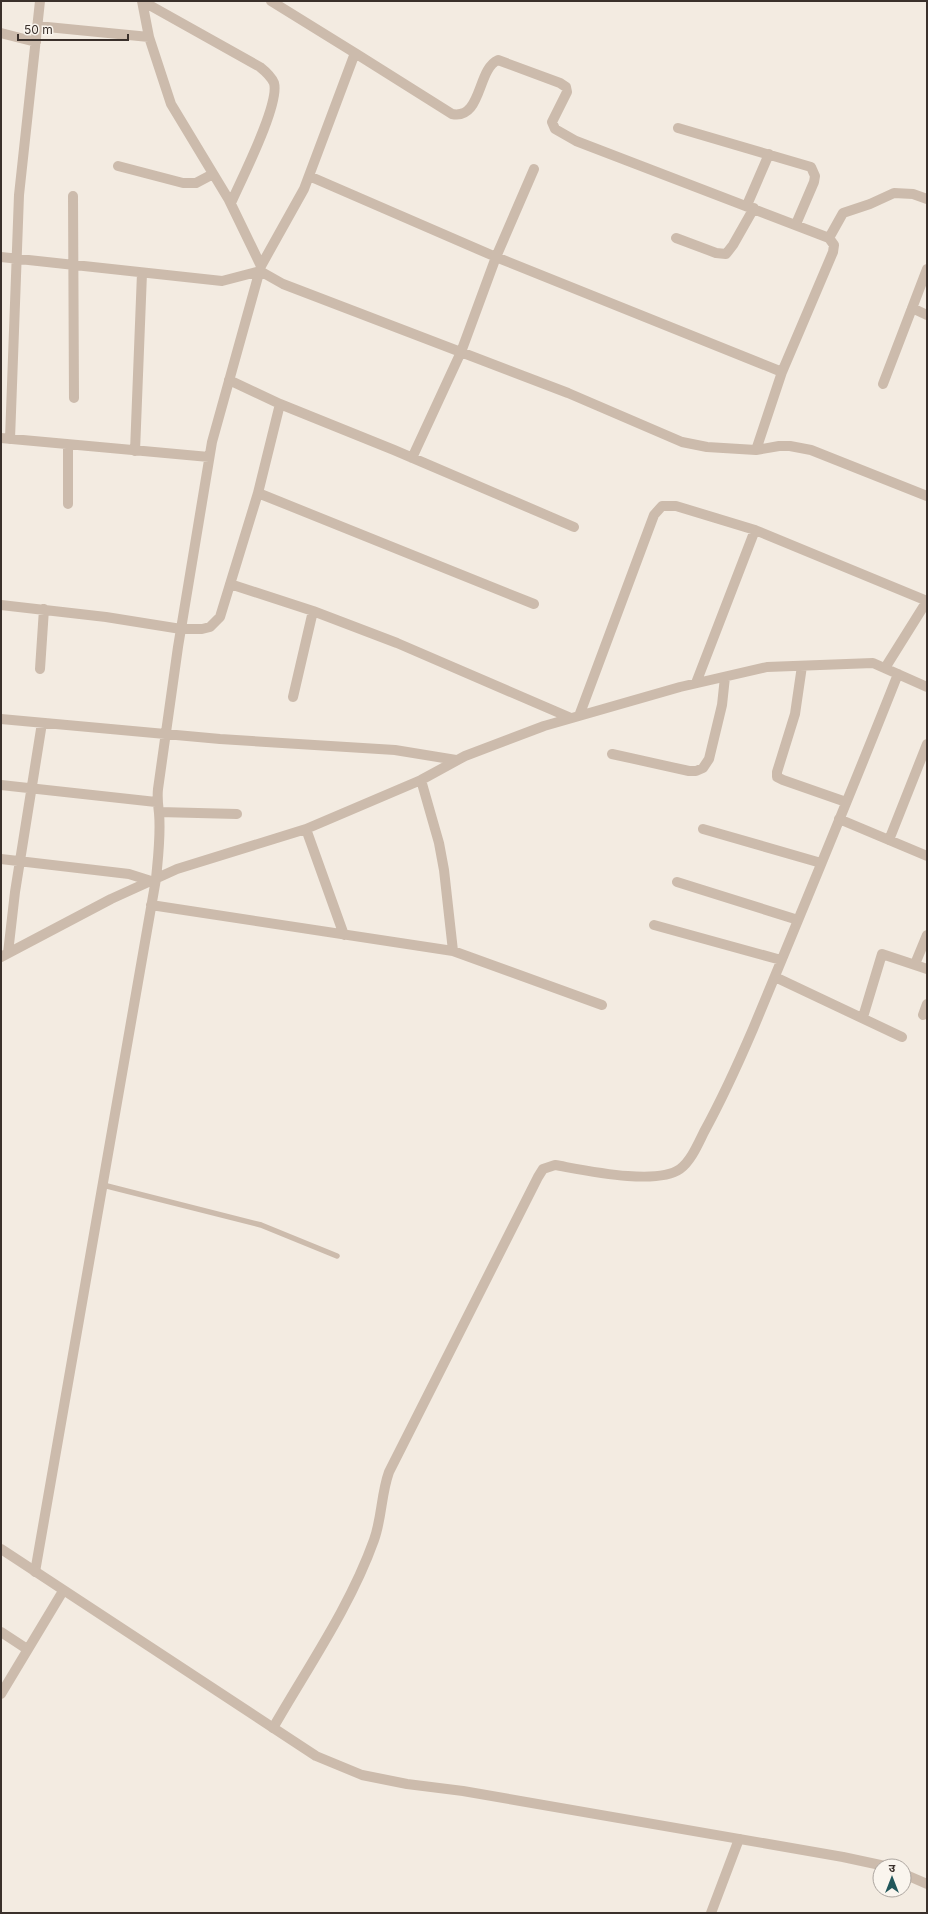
<svg xmlns="http://www.w3.org/2000/svg" width="928" height="1914" font-family="Inter,'Noto Sans Devanagari',sans-serif">
<style>
.lines{fill:none;stroke-linecap:round;stroke-linejoin:round}
.service{stroke:#ccbbac;stroke-width:5.5}
.minor{stroke:#ccbbac;stroke-width:10}
.tertiary{stroke:#ccbbac;stroke-width:10}
</style>
<rect width="100%" height="100%" fill="#f3ebe1"/>
<g class="lines">
<path class="service" d="M103 1185 261 1225 337 1256"/>
<path class="minor" d="M142 1 260 67C265 71 271 76 274 83 280 104 241 180 231 203
M37 26 149 37
M1 33 36 42
M355 53 452 114C482 120 477 69 498 60L560 83 566 87 567 92 552 122 555 129 576 141 829 238 834 245 833 252 782 372
M678 128 811 167 815 176 814 182 796 224
M118 166 183 183H196L213 174
M309 176 496 257 782 372 756 450
M73 196 74 398
M747 205 769 154
M676 238 716 253 726 254 733 245 754 208
M829 238 843 213 870 204 894 193 913 194 927 199
M1 257 222 281 260 271 283 284 568 393 682 442 707 447 756 450 779 446H790L811 450 927 496
M261 266 304 189 355 53 271 1
M912 308 927 315
M229 380 280 404 394 450 574 527
M883 384 927 269
M1 438 209 457
M10 439 19 195 40 1
M135 451 142 273
M412 458 461 352 496 257 534 169
M258 493 534 604
M68 504V445
M230 584 313 611 397 643 571 718
M1 605 106 617 181 629H202L210 627 220 617 258 493 280 404
M802 666 795 714 777 772V777L783 780 846 802
M885 668 927 601
M40 669 44 609
M696 683 755 530
M293 697 313 611
M579 716 654 515 662 506H676L755 530 927 601
M1 719 220 739 395 750 456 760
M612 754 689 771H696L703 768 709 759 722 705 725 677
M421 780 439 843 444 870 453 951
M1 785 156 802
M159 812 237 814
M839 819 927 856
M306 829 344 935
M703 829 821 863
M889 840 927 744
M1 859 129 874 151 881
M677 882 798 920
M151 905 453 951 602 1005
M654 925 781 960
M8 953 15 892 42 723
M1 957 111 899 177 869 306 829 421 780 465 756 544 726 680 687 767 667 873 663 927 687
M915 964 927 935
M775 977 902 1037
M923 1015 927 1004
M863 1017 882 954 927 969
M35 1572 156 879C158 857 161 835 159 813 158 804 157 798 158 789L178 647 212 442 261 266 229 200 171 104 149 37 142 1
M1 1632 27 1649
M1 1694 63 1591
M273 1728C308 1667 350 1607 374 1540 382 1518 381 1494 389 1472L538 1177 543 1169 555 1165C584 1170 656 1186 680 1169 691 1161 698 1144 704 1132 722 1099 738 1064 753 1029 802 911 851 793 898 674
M711 1913 739 1839"/>
<path class="tertiary" d="M1 1549 316 1756 362 1775 407 1784 463 1791 843 1857 885 1866
M904 1874 927 1884"/>
</g>
<rect width="928" height="1914" fill="none" stroke="#3a302b" stroke-width="4"/>
<g transform="translate(892 1878)"><circle r="19" fill="#faf5ee" stroke="#ada6a0"/>
<path d="M0-3L7 15L0 10L-7 15Z" fill="#21575b"/>
<text y="-6" font-size="11" font-weight="bold" text-anchor="middle" fill="#3a302b">उ</text>
</g>
<path d="M18 34v6h110v-6" fill="none" stroke="#3a302b" stroke-width="2"/>
<text x="24" y="34" font-size="12" fill="#3a302b" stroke="#faf5ee" stroke-width="3" paint-order="stroke">50 m</text>
</svg>
